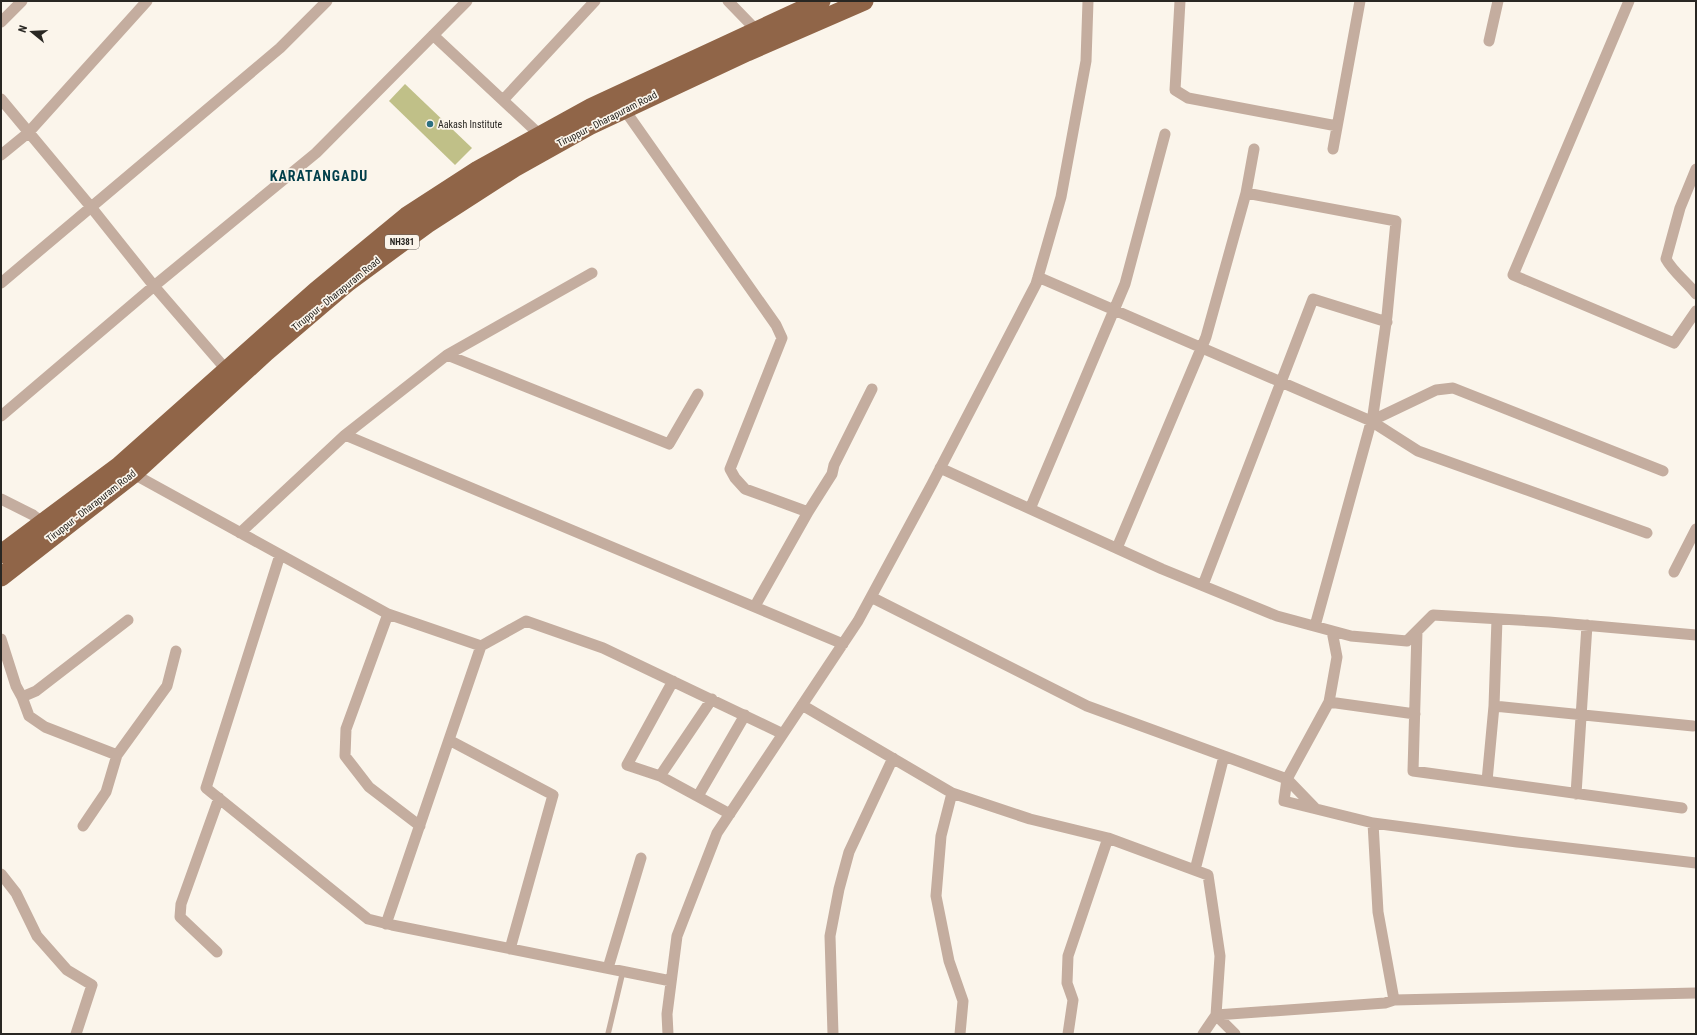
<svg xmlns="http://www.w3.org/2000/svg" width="1697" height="1035" font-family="'Roboto Condensed',sans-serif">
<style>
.building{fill:#c0c088}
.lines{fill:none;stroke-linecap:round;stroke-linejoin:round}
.service{stroke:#c4ad9f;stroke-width:5.5}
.minor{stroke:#c4ad9f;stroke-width:11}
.trunk{stroke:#906548;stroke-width:19}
.poi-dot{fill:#2c7081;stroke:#fbf5eb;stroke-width:1.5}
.labels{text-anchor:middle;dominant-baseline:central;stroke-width:3.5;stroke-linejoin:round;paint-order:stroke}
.shield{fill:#fbf5eb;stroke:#68655f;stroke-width:1}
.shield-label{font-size:9px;font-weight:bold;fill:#292723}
.street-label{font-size:10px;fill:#292723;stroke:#fbf5eb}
.poi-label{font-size:10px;fill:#292723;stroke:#fbf5eb;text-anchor:start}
.district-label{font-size:14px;font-weight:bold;letter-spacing:1px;fill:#003e4a;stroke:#fbf5eb}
</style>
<rect width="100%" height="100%" fill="#fbf5eb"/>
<path class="building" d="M405 84 472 148 455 165 389 101Z"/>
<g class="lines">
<path class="service" d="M608 1034 623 971"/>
<path class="minor" d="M728 1 760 34
M1180 1 1175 90 1188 98 1337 126
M1629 1 1513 275 1674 343 1696 311
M1 22 22 1
M433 35 540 135
M1489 41 1498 1
M1 99 91 207 154 286 230 374
M504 99 595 1
M624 109 776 325 782 338 730 469 735 478 745 489 808 512
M1333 149 1360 1
M1 155 28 133 147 1
M1696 169 1680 208 1666 259C1673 272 1687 282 1696 294
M1246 193 1396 221 1387 316 1373 415 1315 626
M1038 277 1371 421 1418 451 1647 533
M1 283 280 48 327 1
M447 355 669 444 698 394
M1 416 154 286 316 153 467 1
M1371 421 1436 390 1453 388 1663 471
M345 435 843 644
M940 468 1162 569 1277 616 1351 636 1407 641 1433 615 1549 622 1696 635
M130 472 388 614 481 646 526 621 603 648 783 734
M1 499 33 515 42 522
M1030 509 1125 284 1165 134
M240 533 345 435 447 355 592 273
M1117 548 1206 337 1246 193 1254 149
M280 555 206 788 368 919 392 925 671 981
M1674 572 1696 529
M1203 585 1313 299 1387 322
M871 597 1087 706 1287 779 1284 801 1373 823 1517 842 1696 863
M755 606 808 512 832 474 834 465 872 389
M388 614 346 729 345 756 369 787 420 826
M1417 631 1413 771 1682 808
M1 639 16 686 22 697 29 716 45 727 117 755
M673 681 627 765 660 776 730 814
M22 697 36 691 128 620
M1329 702 1415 714
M802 705 952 793 941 836 936 896 949 961 963 1001 960 1034
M1494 706 1693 726
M449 740 553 795 510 949
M660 776 712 699
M1487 781 1494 706 1497 619
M952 793 1030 819 1108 838 1208 875 1220 956 1216 1015 1203 1034
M1576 794 1587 625
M698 796 745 715
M1315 808 1287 779 1329 702 1337 657 1332 631
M1373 823 1378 912 1394 1000
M83 826 106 792 117 755 167 686 176 651
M1195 870 1224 756
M1 874 16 893 37 936 67 970 92 985 76 1034
M386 924 481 646
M217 952 180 917 181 904 219 798
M608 968 641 858
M1216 1015 1385 1003 1394 1000 1696 993
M1216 1015 1235 1034
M668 1034 667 1014 677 936 717 833 858 621 932 484 1036 284 1061 197 1086 61 1088 1
M833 1034 830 936 839 889 849 852 893 758
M1068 1034 1073 1000 1067 983 1068 956 1108 838"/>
<path class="trunk" d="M1 554 119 466 316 291 407 216 478 170 592 107 821 1
M1 577 133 474 266 352 348 282 427 224 514 168 589 126 747 52 864 1"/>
</g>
<circle class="poi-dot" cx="430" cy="124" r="4"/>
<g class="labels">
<rect class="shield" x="385" y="235" width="34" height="14" rx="3"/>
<g class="shield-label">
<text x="402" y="242">NH381</text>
</g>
<g class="street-label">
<text transform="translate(607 119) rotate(-27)">Tiruppur - Dharapuram Road</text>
<text transform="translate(336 294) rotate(-39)">Tiruppur - Dharapuram Road</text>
<text transform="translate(91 506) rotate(-38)">Tiruppur - Dharapuram Road</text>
</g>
<g class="poi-label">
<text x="438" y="124">Aakash Institute</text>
</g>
<g class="district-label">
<text x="319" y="176">KARATANGADU</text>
</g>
</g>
<rect width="1697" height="1035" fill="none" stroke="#292723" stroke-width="4"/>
<g transform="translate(32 32) rotate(288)" stroke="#fbf5eb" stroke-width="3" paint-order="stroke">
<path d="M0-3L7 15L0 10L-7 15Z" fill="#292723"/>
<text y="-6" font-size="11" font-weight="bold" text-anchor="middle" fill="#292723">N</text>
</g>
</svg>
